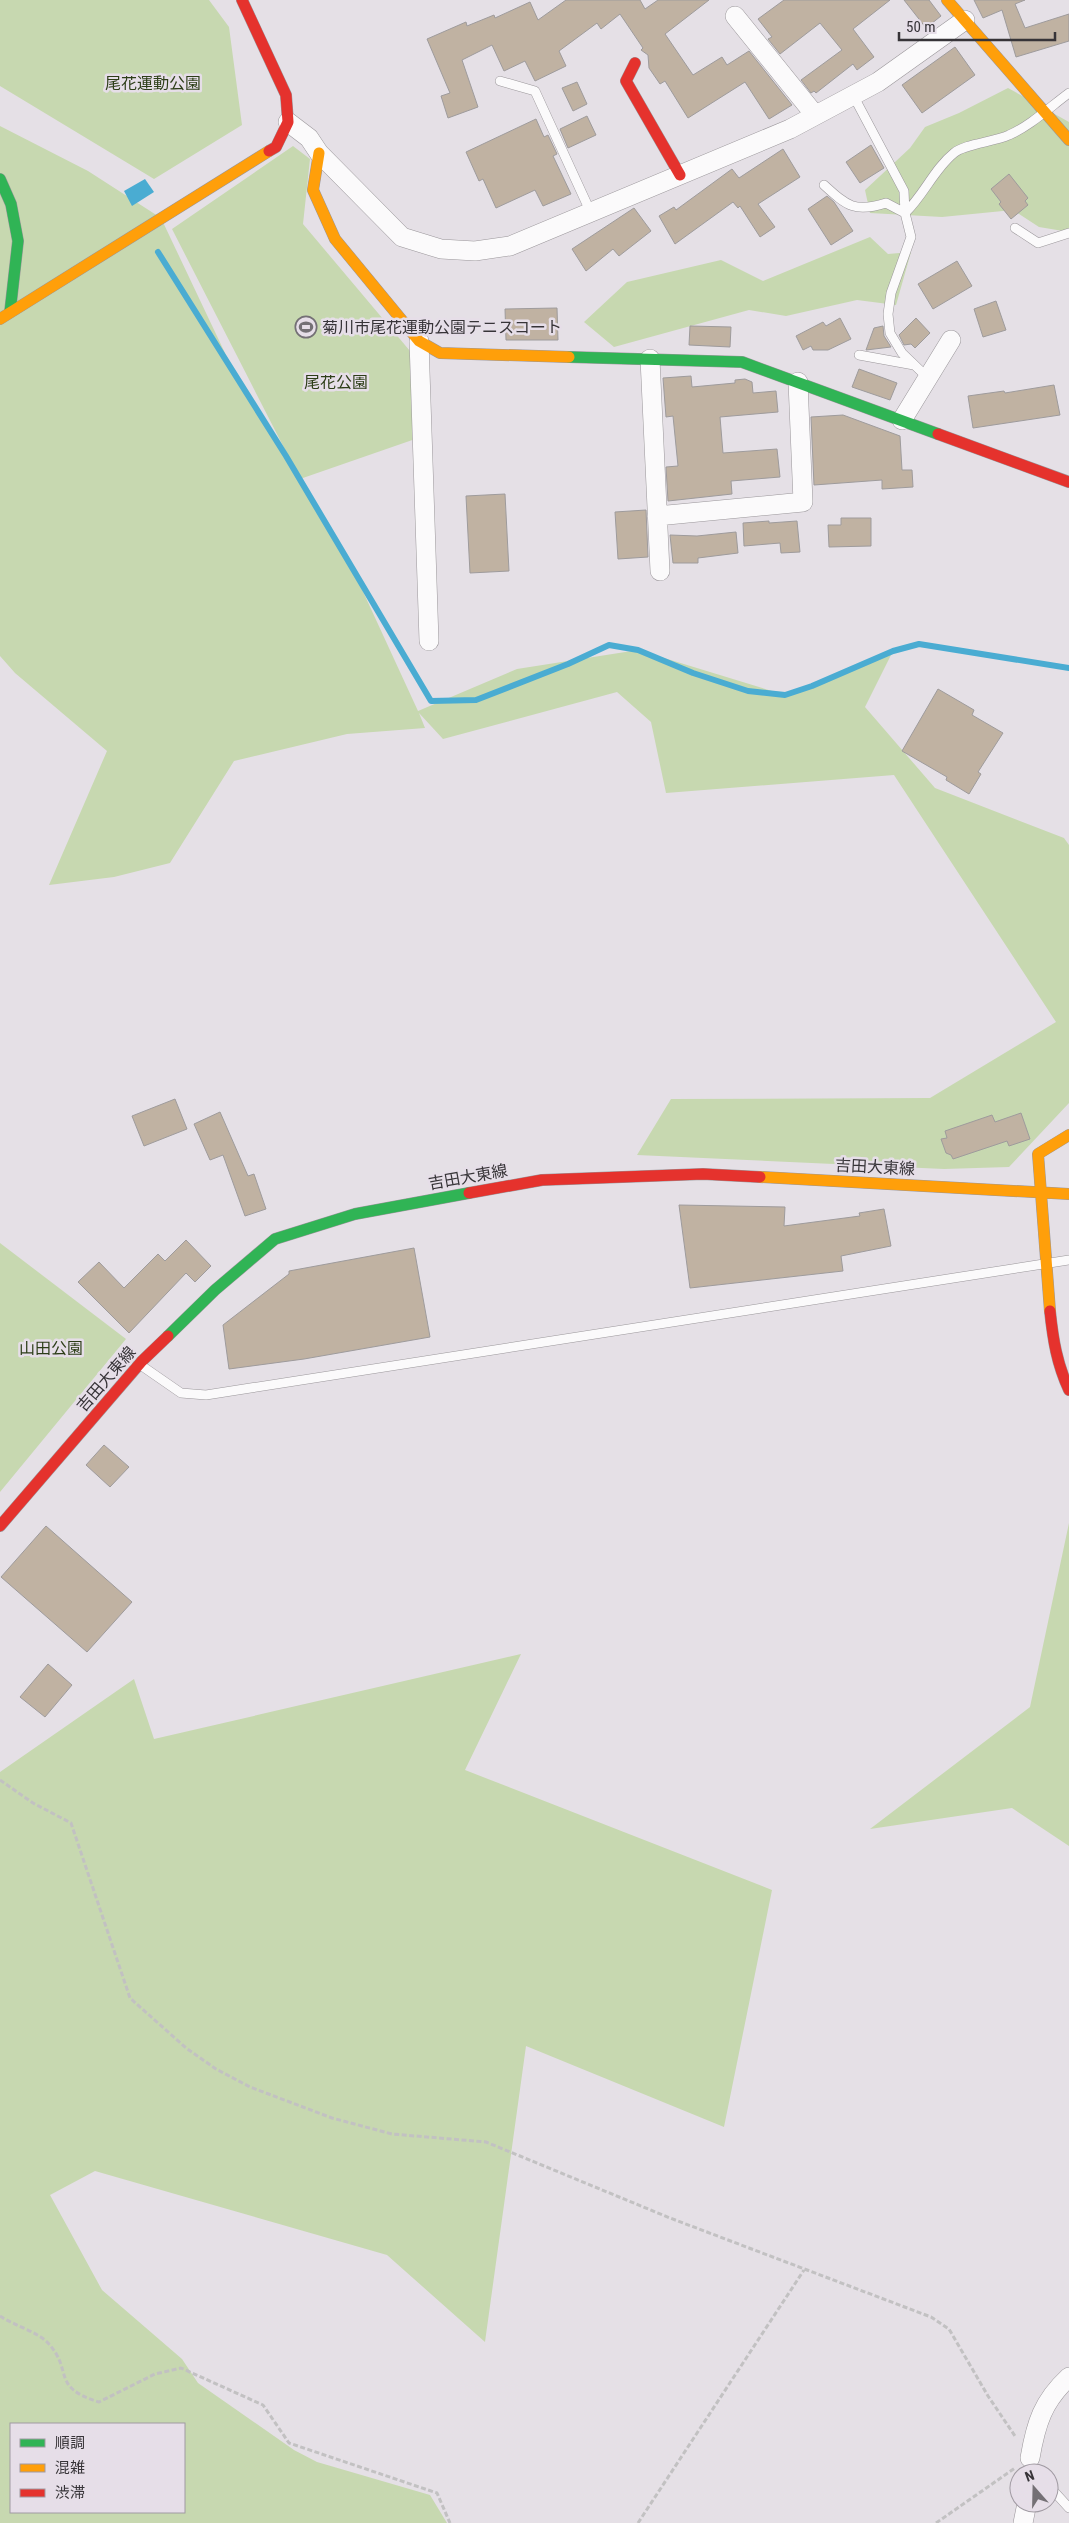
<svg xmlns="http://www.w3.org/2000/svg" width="1069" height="2523" font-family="'Roboto Condensed','Noto Sans JP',sans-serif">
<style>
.green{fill:#c7d8b0;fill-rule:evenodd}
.water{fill:#4aacd2}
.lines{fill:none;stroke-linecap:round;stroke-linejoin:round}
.stream{stroke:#4aacd2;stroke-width:6}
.building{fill:#c0b2a2;stroke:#9e9b9c}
.lane-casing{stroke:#9a969a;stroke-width:10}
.street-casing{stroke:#9a969a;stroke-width:20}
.fast-casing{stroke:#9a969a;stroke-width:12}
.slow-casing{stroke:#9a969a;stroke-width:12}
.jam-casing{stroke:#9a969a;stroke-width:12}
.path{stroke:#c2c1c2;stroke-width:3;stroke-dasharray:5 2.5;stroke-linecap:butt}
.lane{stroke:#fbfafb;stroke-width:9}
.street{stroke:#fbfafb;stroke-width:19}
.fast{stroke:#30b455;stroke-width:11}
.slow{stroke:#ff9f0a;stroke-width:11}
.jam{stroke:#e5322d;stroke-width:11}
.labels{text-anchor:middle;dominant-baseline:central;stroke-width:5;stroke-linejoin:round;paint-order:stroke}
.park-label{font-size:16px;fill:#2d3e18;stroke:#e6dee8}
.poi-label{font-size:16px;fill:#373438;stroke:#e6dee8;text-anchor:start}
.street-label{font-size:16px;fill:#373438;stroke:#e6dee8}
</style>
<rect width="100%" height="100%" fill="#e5e0e6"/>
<path class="green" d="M0 0H209L229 27 242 125 154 179 0 86Z
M1008 88 1069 122V232L1039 227 1013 210 942 217 870 213 865 190 910 148 925 127 959 113Z
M0 126 88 171 161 218 234 372 348 559 418 711 517 669 638 650 785 695 893 651 865 707 935 788 1064 838 1069 845V1103L1009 1167 944 1169 637 1155 671 1099 930 1098 1056 1022 894 775 666 793 651 722 617 692 443 739 419 713 425 728 347 734 234 761 170 863 114 877 49 885 107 751 15 673 0 656Z
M293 146 310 159 303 224 410 351 421 437 300 479 172 229Z
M870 237 888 254 911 252 896 305 857 300 786 316 749 310 614 347 584 322 627 282 721 260 763 281Z
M0 1243 126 1339 0 1492Z
M1069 1523V1846L1012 1808 870 1829 1030 1707Z
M521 1654 465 1770 772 1890 724 2127 526 2046 485 2342 387 2255 95 2171 50 2195 102 2290 182 2359 198 2383 294 2450 317 2462 430 2495 447 2523H0V1772L134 1679 154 1739ZM11 2424H184V2512H11Z"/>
<path class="water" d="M145 179 154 192 132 206 124 191Z"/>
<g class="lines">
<path class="stream" d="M158 252 286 456 431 701 476 700 568 664 609 645 638 650 693 673 748 691 785 695 812 686 893 651 919 644 1069 668"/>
</g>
<path class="building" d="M566 0H640L645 9 658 0H709L665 34 693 75 722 57 727 65 749 51 792 105 769 119 745 82 688 118 665 81 660 84 649 68 648 55 641 50 643 48 620 14 601 29 597 23 559 51 566 66 535 81 525 61 504 71 492 45 462 60 478 107 448 118 441 96 450 93 427 39 466 22 467 26 494 15 495 18 530 2 538 20Z
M784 0H890L853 29 874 57 857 70 853 64 816 93 814 91 811 93 801 80 842 50 820 23 780 54 768 39 772 37 758 19Z
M904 0H929L941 16 926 28Z
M974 0H1025L1015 4 1025 28 1069 14V41L1016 57 1002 10 983 18Z
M955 47 975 75 922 113 902 85Z
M577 82 587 104 573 111 562 88Z
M587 116 596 135 568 148 560 129Z
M536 119 544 137 548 135 557 154 553 156 571 194 543 206 535 190 496 208 483 179 479 181 466 152Z
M871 145 884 168 860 183 846 162Z
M783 149 800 177 758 204 775 227 760 237 740 206 738 208 733 202 675 244 659 216 674 207 676 210 732 169 739 178Z
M1009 174 1028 198 1025 201 1028 205 1011 219 999 204 1001 202 991 189Z
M827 196 834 202 853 231 831 245 808 209Z
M634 208 651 231 619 256 613 249 586 271 572 249Z
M957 261 972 286 933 309 918 284Z
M996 301 1006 330 983 337 974 309Z
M557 308 558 340H506L505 309Z
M840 318 851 339 828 350H813L811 346 803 350 796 336 823 322 826 326Z
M916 318 930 333 915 348 911 344 904 345 899 335Z
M690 326 731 327 730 347 689 345Z
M883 326 884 336 891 347 866 350 874 328Z
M859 369 897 383 890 400 852 387Z
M691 376 692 387 735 383V380L745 379 752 382 753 393 776 391 778 412 720 417 723 453 777 449 780 477 731 481 732 494 668 501 666 467 678 466 673 416 666 417 663 378Z
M1054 385 1060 415 973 428 968 396 1004 391 1005 393Z
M843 415 900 436 902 470H912L913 487 882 489V480L814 485 811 417Z
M505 494 509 571 470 573 466 496Z
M646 510 648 557 618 559 615 512Z
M841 518H871V546L829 547 828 525H841Z
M769 521V523L797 521 800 552 781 553 780 543 744 546 743 523Z
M736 532 738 553 698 558V563H673L670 535 697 536Z
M938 689 974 710 972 715 1003 733 978 772 981 774 969 794 946 780 947 777 902 751Z
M175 1099 187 1129 144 1146 132 1116Z
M220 1112 248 1176 254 1174 266 1209 245 1216 223 1155 210 1160 194 1124Z
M1021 1113 1030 1139 1009 1146 1007 1141 953 1159 951 1155 946 1153 941 1139 947 1138 945 1131 992 1115 995 1122Z
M679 1205 785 1207 784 1226 860 1216 859 1213 884 1209 891 1246 841 1256 843 1271 690 1288Z
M186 1240 211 1266 195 1282 186 1273 129 1333 78 1282 99 1262 124 1288 158 1254 165 1261Z
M414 1248 430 1337 304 1359 229 1369 223 1325 289 1274V1271Z
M104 1445 129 1467 110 1487 86 1465Z
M46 1526 132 1602 87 1652 1 1577Z
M48 1664 72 1685 45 1717 20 1697Z"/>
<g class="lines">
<g class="lane-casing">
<path id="lane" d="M500 81 535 91 591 213
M853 95 904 191 905 213 911 237 891 293 888 314 890 333 902 353 928 378
M824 185C847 206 855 213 886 203L905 213C924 195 934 169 954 153 964 144 994 142 1009 135 1030 126 1050 107 1069 93
M1015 228 1038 243 1069 233
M859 355 914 365
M142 1366 181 1393 206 1395 1069 1260
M1037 2473H1038
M1049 2486 1069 2508"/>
</g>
<g class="street-casing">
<path id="street" d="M735 16 815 115
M288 122 309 138 319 153 402 237 441 249 475 251 510 246 790 129 878 82 965 20
M419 341 429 641
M650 359 660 571
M902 420 951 340
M657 516 803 502 798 382
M1030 2458C1036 2423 1043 2401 1069 2377
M1023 2523 1027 2503"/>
</g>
<g class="fast-casing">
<path id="fast" d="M0 179 11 204 18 241 10 312
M569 357 742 362 938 434
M168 1336 215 1290 275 1239 355 1214 469 1193"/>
</g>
<g class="slow-casing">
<path id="slow" d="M947 0 1069 140
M319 153 313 190 335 239 419 341 440 353 569 357
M0 319 269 151
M760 1177 1069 1194
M1050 1311 1038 1154 1069 1135"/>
</g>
<g class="jam-casing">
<path id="jam" d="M242 0 286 95 288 122 276 147 269 151
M635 63 626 81 680 175
M938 434 1069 482
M469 1193 542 1180 703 1174 760 1177
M1050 1311C1053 1340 1057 1364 1069 1390
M0 1526 142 1361 168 1336"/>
</g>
<path class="path" d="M0 1780 33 1803 71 1823 130 1998 186 2048 216 2069 250 2087 332 2118 392 2134 486 2142 670 2218 931 2317 949 2329 988 2396 1015 2436
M0 2316C13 2325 38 2332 48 2343 74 2371 50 2387 99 2402L155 2374 181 2368 263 2405 289 2443 437 2493 450 2523
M638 2523 804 2270
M936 2523 1015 2468"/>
<use href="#lane" class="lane"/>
<use href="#street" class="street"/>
<use href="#fast" class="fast"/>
<use href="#slow" class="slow"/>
<use href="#jam" class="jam"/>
</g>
<defs>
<g id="stadium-ring" transform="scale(1.125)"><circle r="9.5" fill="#e6dee8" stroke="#747075" stroke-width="1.5"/><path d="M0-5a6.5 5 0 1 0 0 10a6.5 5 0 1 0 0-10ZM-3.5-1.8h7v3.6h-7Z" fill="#747075"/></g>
</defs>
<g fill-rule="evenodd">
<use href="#stadium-ring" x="306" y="327"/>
</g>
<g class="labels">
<g class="park-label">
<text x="153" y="83">尾花運動公園</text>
<text x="336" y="382">尾花公園</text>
<text x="51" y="1348">山田公園</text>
</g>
<g class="poi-label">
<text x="322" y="327">菊川市尾花運動公園テニスコート</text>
</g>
<g class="street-label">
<text transform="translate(875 1167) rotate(3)">吉田大東線</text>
<text transform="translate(468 1177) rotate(-10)">吉田大東線</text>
<text transform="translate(106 1379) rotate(-49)">吉田大東線</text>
</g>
</g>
<rect x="10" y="2423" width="175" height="90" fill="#e6dee8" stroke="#a09aa2"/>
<rect x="20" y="2439" width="25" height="8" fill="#30b455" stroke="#a09aa2"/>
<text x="55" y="2448" font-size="15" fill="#373438">順調</text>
<rect x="20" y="2464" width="25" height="8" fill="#ff9f0a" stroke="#a09aa2"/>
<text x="55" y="2473" font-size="15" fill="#373438">混雑</text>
<rect x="20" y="2489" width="25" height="8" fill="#e5322d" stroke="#a09aa2"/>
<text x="55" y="2498" font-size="15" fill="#373438">渋滞</text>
<g transform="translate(1034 2488) rotate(340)"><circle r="24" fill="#e6dee8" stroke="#a09aa2"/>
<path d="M0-4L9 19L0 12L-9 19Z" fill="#747075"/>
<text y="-8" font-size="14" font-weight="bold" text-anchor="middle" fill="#373438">N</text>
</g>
<path d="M899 32v8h156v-8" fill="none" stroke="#373438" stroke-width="2.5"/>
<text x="906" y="32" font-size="15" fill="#373438" stroke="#e6dee8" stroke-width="4" paint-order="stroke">50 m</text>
</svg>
